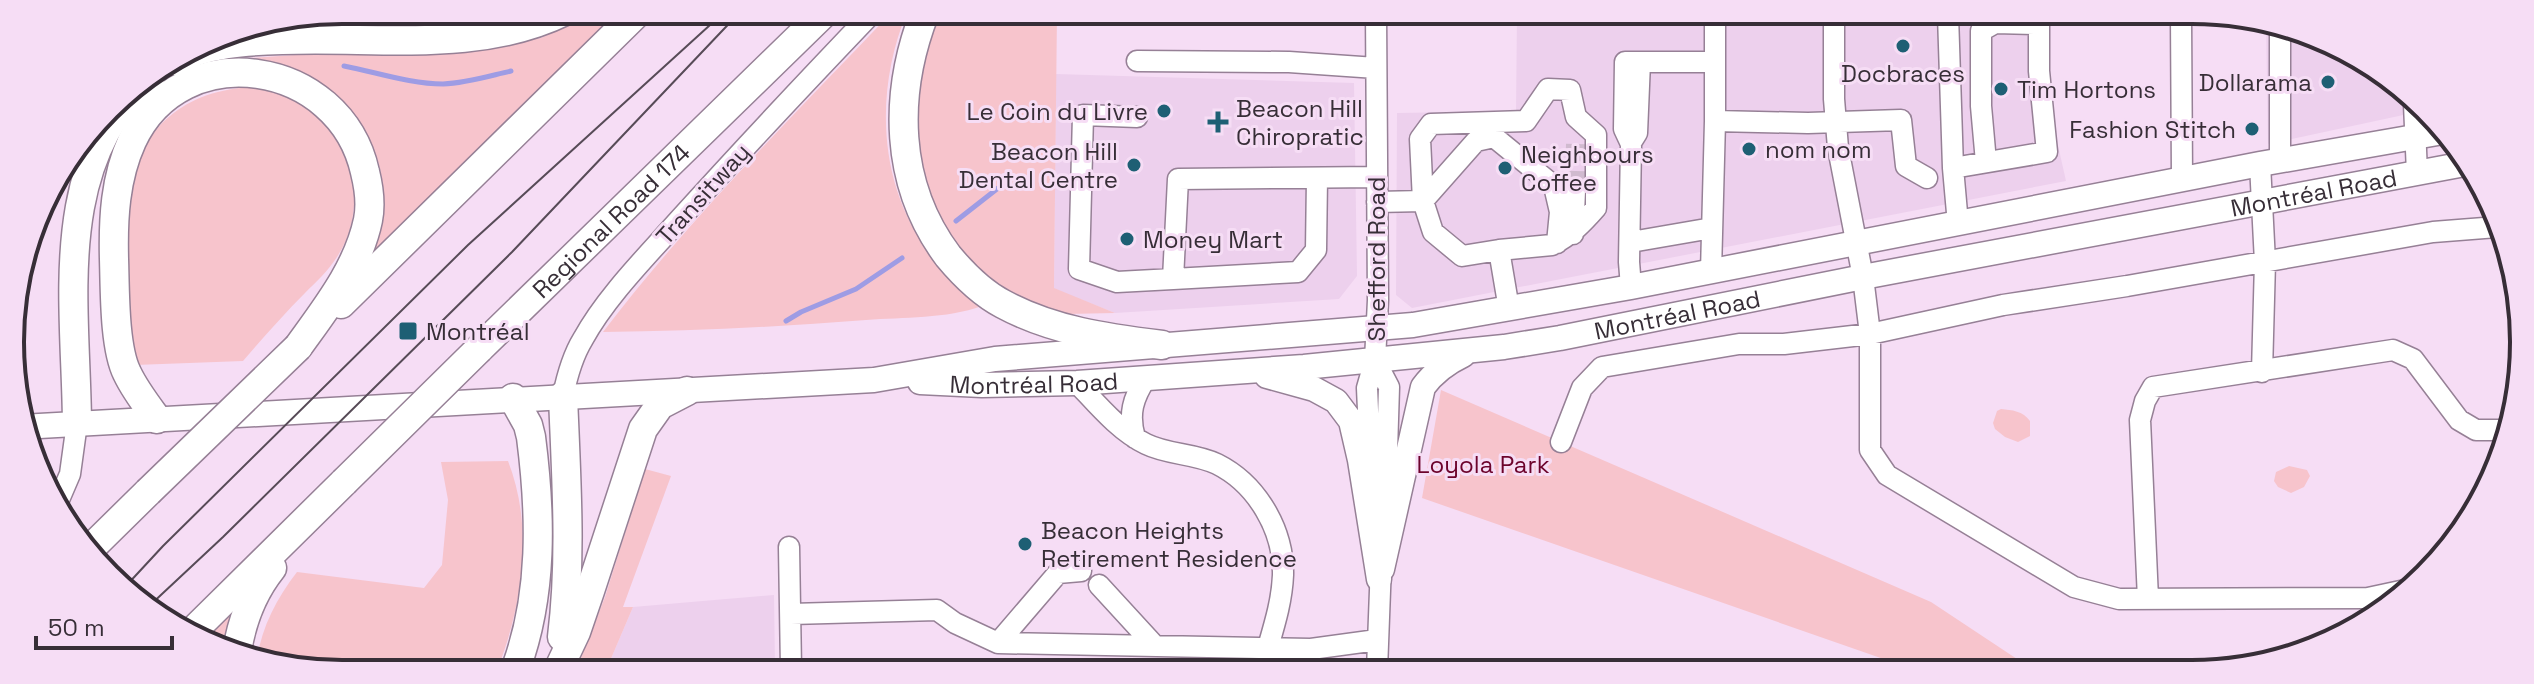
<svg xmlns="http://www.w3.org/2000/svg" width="2534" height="684" font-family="'Space Grotesk',sans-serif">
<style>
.built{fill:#edd0ed}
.green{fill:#f7c4cc}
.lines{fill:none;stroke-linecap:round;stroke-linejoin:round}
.stream{stroke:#9e9ce4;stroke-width:5}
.minor-tunnel{stroke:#d0bacf;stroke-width:20;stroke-dasharray:20 10;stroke-linecap:butt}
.minor-casing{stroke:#968096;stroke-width:23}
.major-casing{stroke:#968096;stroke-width:27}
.highway-casing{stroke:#968096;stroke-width:31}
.minor{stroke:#fff;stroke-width:20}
.major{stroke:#fff;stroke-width:24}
.highway{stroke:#fff;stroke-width:28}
.tram{stroke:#574b57;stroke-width:2}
.highway-bridge-casing{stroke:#968096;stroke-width:31;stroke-linecap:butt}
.highway-bridge{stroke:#fff;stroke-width:28}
.poi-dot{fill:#1e5f74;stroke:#f6ddf5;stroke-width:3}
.labels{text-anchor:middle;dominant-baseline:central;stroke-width:6;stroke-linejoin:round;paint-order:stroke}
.poi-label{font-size:24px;fill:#372e37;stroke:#f6ddf5;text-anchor:start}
.street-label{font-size:24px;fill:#372e37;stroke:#f6ddf5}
.park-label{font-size:24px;fill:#6c032c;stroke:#f6ddf5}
.rim{fill:none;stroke:#372e37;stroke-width:4}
</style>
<rect width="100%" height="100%" fill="#f6ddf5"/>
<path class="built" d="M1517 14 2045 16 2047 70 2055 132 2066 181 1412 308 1396 295 1397 113 1516 111Z
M2266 20 2376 66 2422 111 2268 144Z
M1056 74 1354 83 1357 276 1339 299 1115 313 1054 289Z
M774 595 775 669 607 668 633 607Z
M1344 663V670L1237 669V665Z"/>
<path class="green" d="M594 11H622L373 254C376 240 382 226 383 212 390 150 348 92 293 69 280 63 264 61 250 58L309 54 468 51 541 38Z
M892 12H907C873 95 878 192 937 263 949 279 967 292 982 306 946 319 904 317 866 320 779 327 691 331 603 332 690 218 793 116 892 12Z
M934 12H1057L1054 288 1115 313 1067 314 1043 309 992 284 947 239 915 166V72Z
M254 87C273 92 294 98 311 110 356 143 368 210 337 257 328 271 316 282 305 293 283 315 263 338 243 361L135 365C132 345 127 324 126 304 126 286 127 267 128 248 128 232 127 215 129 199 136 128 186 89 254 87Z
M1441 390 1931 602 2035 671H1918L1422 498Z
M2001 409C2012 410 2023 411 2030 421V436L2018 442 2005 437 1995 429 1993 423 1997 411Z
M508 461C534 528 523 602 498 668H278L257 659C262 626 277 598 297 572L424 588 442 565 448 500 441 462Z
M2289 466 2307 470 2310 476 2304 487 2291 493 2278 487 2274 481 2276 472Z
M645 469 671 476 623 607H633L607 668H577L605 597Z
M233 610 228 647 204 637Z"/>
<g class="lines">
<path class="stream" d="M344 66C376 72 410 84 443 84 467 83 489 76 511 71
M956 221 1002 185
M786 321 801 312 856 289 902 258"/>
<path class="minor-tunnel" d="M1575 191 1576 144"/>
<g class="minor-casing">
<path id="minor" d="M1834 15V99L1838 148 1863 277 1870 334V450L1887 475 2074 587 2119 599 2368 598 2410 589
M1948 15 1953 168
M2181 16 2182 179
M2280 26V160
M1137 61 1289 62 1376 68
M2414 104 2417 173
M1137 117 1083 115 1079 269 1117 282 1173 279 1178 179 1377 177
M1715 121 1808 123 1901 120 1906 166 1927 178
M1632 141 1637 133 1640 62
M1986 162 1981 106V31L1995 23 2039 24
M2260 164 2265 262 2262 372
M1377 202 1423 201 1433 232 1462 256 1499 250 1509 309
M1958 224 1953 168 2047 152 2039 71V16
M1573 234 1575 191
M1631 242 1712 228
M1499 250 1552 245C1571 235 1582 224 1596 208V135L1576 117 1570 90 1548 89 1526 121 1431 124 1420 139 1423 201 1476 141 1494 137 1554 186 1560 212 1557 243
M1711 272 1715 121V15
M1173 279 1298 272 1316 250 1317 178
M1631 287 1629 262 1631 144 1624 129 1625 62H1715
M1375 360 1389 387 1385 516
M1077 383C1097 404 1119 431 1146 444 1168 455 1194 453 1217 464 1257 484 1284 530 1283 575 1282 600 1275 623 1268 647
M563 396C567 376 572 357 583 339 606 297 646 257 678 221 742 150 807 81 873 12
M1135 438C1128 414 1133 398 1146 378
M1561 442 1582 388 1602 367 1739 344H1784L1870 334 2003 305 2127 286 2433 232 2497 227
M1371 476 1367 388 1375 360 1378 300 1376 13
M58 502 70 474 77 423
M789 547 791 669
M1099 585 1155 646
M2148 599 2140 420 2145 401 2153 387 2393 350 2413 359 2459 420 2476 430H2509
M791 614 937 610 955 623 998 643 1311 649 1377 640
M998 643 1058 573 1081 571
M1377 670 1381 564"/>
</g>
<g class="major-casing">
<g id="major">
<path d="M1267 376 1314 389 1336 401 1351 421 1360 460 1379 579"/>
<path id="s1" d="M920 382 982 385 1077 383 1304 367 1504 347 1560 338 1863 277 2470 163"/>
<path d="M21 427 874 380 995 359 1413 325 1631 287 2260 164 2443 132"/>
<path d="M1382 569 1423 387C1434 372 1446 363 1463 355"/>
</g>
</g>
<g class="highway-casing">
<g id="highway">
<path d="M925 12C893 94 894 184 948 256 963 274 982 293 1003 304 1053 331 1107 338 1162 345"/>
<path d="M174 61C206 43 247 41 282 40 376 36 478 54 565 11"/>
<path d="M341 304 639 11"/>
<path id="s2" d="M479 349 825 12"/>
<path d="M513 398 528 425 531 437C541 515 543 594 516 668"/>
<path d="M157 419C146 404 135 390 127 373 114 347 115 289 114 259 113 219 115 178 132 141 182 34 340 59 365 172 369 188 371 205 368 220 358 268 326 308 298 347"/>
<path d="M77 423C76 304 50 161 152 74"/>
<path d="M87 552 148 492"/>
<path d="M192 632 344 482"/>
<path d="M562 637C572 557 566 476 563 396"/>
<path d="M237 651C242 620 252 593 272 568"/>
<path d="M559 668 576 632 590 591 643 429 660 405 687 391"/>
</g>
</g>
<use href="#minor" class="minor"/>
<use href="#major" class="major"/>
<use href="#highway" class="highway"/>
<path class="tram" d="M125 587 163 546 468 245 710 25
M147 608 223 537 512 252 741 11"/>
<g class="highway-bridge-casing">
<path id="highway-bridge" d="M344 482 479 349
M148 492 298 347"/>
</g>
<use href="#highway-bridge" class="highway-bridge"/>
</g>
<g class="poi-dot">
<circle cx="1903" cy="46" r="8"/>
<circle cx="2328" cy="82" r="8"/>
<circle cx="2001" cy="89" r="8"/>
<circle cx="1164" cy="111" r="8"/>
<path d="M1214 110h8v8h8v8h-8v8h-8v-8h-8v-8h8z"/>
<circle cx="2252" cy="129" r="8"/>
<circle cx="1749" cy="149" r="8"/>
<circle cx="1134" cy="165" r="8"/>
<circle cx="1505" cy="168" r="8"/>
<circle cx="1127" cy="239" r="8"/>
<rect x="398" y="321" width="20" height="20" rx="4"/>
<circle cx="1025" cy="544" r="8"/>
</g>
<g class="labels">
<g class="poi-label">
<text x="1903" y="73" text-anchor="middle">Docbraces</text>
<text x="2312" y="82" text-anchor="end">Dollarama</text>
<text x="2017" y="89">Tim Hortons</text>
<text x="1236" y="108">Beacon Hill<tspan x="1236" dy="28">Chiropratic</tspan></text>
<text x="1148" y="111" text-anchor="end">Le Coin du Livre</text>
<text x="2236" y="129" text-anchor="end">Fashion Stitch</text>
<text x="1765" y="149">nom nom</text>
<text x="1118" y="151" text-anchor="end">Beacon Hill<tspan x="1118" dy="28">Dental Centre</tspan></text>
<text x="1521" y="154">Neighbours<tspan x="1521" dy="28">Coffee</tspan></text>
<text x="1143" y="239">Money Mart</text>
<text x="426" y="331">Montréal</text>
<text x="1041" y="530">Beacon Heights<tspan x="1041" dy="28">Retirement Residence</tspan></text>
</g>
<g class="street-label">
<text stroke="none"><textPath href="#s1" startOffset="1410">Montréal Road</textPath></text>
<text transform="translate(703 194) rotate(-48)">Transitway</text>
<text stroke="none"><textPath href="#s2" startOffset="184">Regional Road 174</textPath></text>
<text transform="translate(1376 259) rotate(-90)">Shefford Road</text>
<text stroke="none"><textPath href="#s1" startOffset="762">Montréal Road</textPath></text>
<text stroke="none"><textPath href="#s1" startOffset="114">Montréal Road</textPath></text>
</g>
<g class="park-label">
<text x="1483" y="464">Loyola Park</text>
</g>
</g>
<path d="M0 0H2534V684H0ZM342 24H2192A318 318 0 0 1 2510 342V342A318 318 0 0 1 2192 660H342A318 318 0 0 1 24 342V342A318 318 0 0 1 342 24Z" fill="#f6ddf5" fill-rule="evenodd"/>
<path class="rim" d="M342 24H2192A318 318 0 0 1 2510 342V342A318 318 0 0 1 2192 660H342A318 318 0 0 1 24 342V342A318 318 0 0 1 342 24Z"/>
<path d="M36 636v12h136v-12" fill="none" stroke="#372e37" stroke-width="4"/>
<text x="48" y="636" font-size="24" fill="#372e37" stroke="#f6ddf5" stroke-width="6" paint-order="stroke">50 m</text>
</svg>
